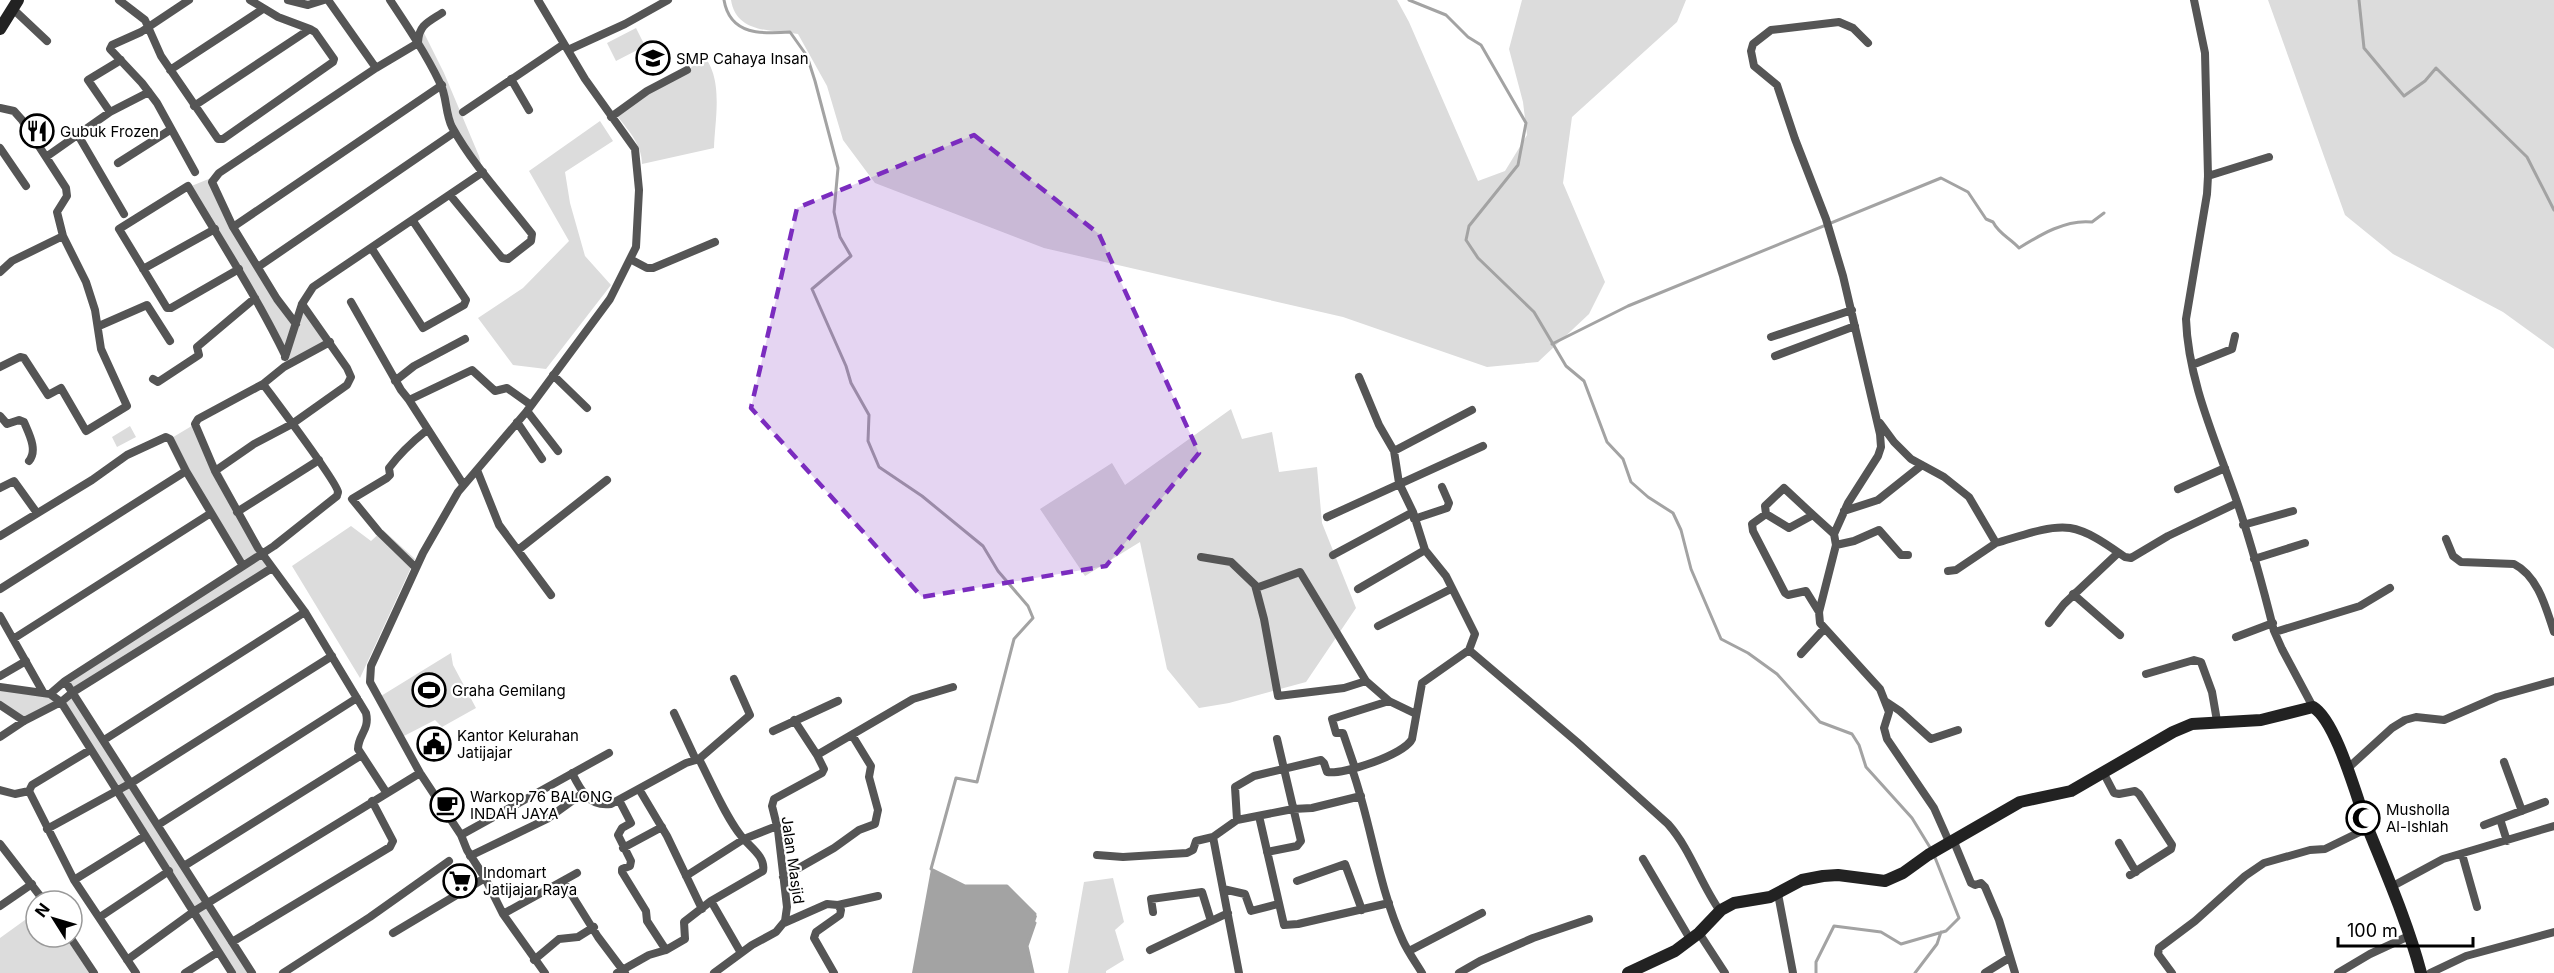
<svg xmlns="http://www.w3.org/2000/svg" width="2554" height="973" font-family="Inter,sans-serif">
<style>
.green{fill:#dcdcdc}
.water{fill:#a3a3a3}
.lines{fill:none;stroke-linecap:round;stroke-linejoin:round}
.stream{stroke:#a3a3a3;stroke-width:3}
.street{stroke:#555;stroke-width:8}
.secondary{stroke:#222;stroke-width:12}
.marked{fill:#7b2cbf;fill-opacity:0.2;stroke:#7b2cbf;stroke-width:4.5;stroke-dasharray:12 8;stroke-linejoin:round}
.labels{text-anchor:middle;dominant-baseline:central;stroke-width:4.5;stroke-linejoin:round;paint-order:stroke}
.poi-label{font-size:15px;fill:#000;stroke:#fff;text-anchor:start}
.street-label{font-size:15px;fill:#000;stroke:#fff}
</style>
<rect width="100%" height="100%" fill="#fff"/>
<path class="green" d="M731 0H1397L1409 22 1478 181 1505 171 1527 135 1523 102 1509 49 1522 0H1686L1677 22 1572 117 1563 183 1605 282 1589 314 1538 362 1487 367 1343 317 1044 248 875 183 843 140 827 86 798 34C771 30 736 33 731 0Z
M2268 0H2554V349L2503 312 2393 254 2345 215Z
M636 28 645 46 616 61 607 43Z
M424 33 444 73 479 156 483 172 455 132 442 85 418 43Z
M699 51C725 74 715 117 714 148L642 164C642 145 629 131 617 116L657 86 691 68Z
M600 121 613 141 565 172 570 203 585 256 611 285 546 369 513 365 478 318 523 288 569 241 529 171Z
M216 176 214 189 296 323 302 304 330 342 284 367 285 355 189 187Z
M1231 409 1242 439 1272 432 1279 472 1317 467 1322 523 1356 608 1306 682 1229 703 1199 708 1167 669 1140 542 1085 576 1040 509 1112 463 1125 485Z
M195 424 272 568 73 692 252 973H232L61 703 24 721 0 705V687L43 692 61 702 72 692 65 681 243 566 170 439Z
M130 426 136 437 117 447 112 437Z
M351 526 371 541 383 530 415 559 360 678 292 566Z
M451 653 453 665 476 708 442 727 435 720 402 737 381 696Z
M1113 878 1124 922 1115 930 1124 960 1106 971V973H1068L1084 882Z
M36 912V937H65L90 973H0V938Z"/>
<path class="water" d="M931 869 965 886H1007L1037 916 1027 946 1033 973H912Z"/>
<g class="lines">
<path class="stream" d="M724 0C730 36 763 34 790 32L807 56 815 81 838 168 834 212 840 237 851 256 812 289 846 366 851 383 869 415 868 441 879 467 922 496 983 546 998 571 1028 606 1033 618 1014 639 977 782 956 778 931 869 965 886H1007L1035 914
M1409 0 1446 15 1468 37 1481 45 1526 123 1518 165 1469 226 1466 240 1478 258 1534 312 1566 366 1584 381 1607 442 1623 459 1631 482 1648 497 1673 513 1681 530 1691 569 1721 639 1748 653 1777 674 1820 722 1852 734 1859 745 1866 767 1912 818 1931 849
M2359 0 2364 48 2404 96 2425 81 2436 68 2527 157 2554 210
M1552 344 1628 306 1941 178 1968 192 1986 219 1993 222C1999 234 2010 238 2019 248 2040 235 2066 219 2092 222L2104 213
M1033 973 1027 946 1035 923
M1816 973V962L1834 926 1881 932 1901 944 1946 931 1959 918 1934 855
M1915 973 1937 944 1941 932"/>
<path class="street" d="M119 0 145 20 161 56 218 139H223L333 62 334 59 315 32 310 29 194 106
M189 0 141 32 112 45 110 49 142 83 157 103 195 172
M250 0 278 17 310 29
M288 0 308 5 324 0
M328 0 376 68
M390 0C408 27 426 54 440 83 447 96 445 113 452 127 473 165 505 199 532 234L531 241 508 259 502 258 450 195
M538 0 585 79 635 149 639 190 636 247 610 299 527 411 458 492 423 553 371 666 370 682 420 773 461 835 467 850 485 878 503 914 545 973
M2194 0 2205 53 2208 176 2207 194 2186 319C2188 381 2216 441 2236 499 2251 542 2263 587 2274 631L2282 649 2313 707
M13 9 47 41
M418 42C419 25 428 22 442 13
M1868 43 1853 28 1839 22 1771 30 1753 44 1751 51 1754 66 1777 85 1795 139 1826 219 1843 276 1880 434 1881 447 1878 456 1848 503 1834 534 1836 545 1819 612 1820 623 1880 689 1889 712 1884 728 1887 739 1934 808 1950 844
M568 50 625 24 668 0
M170 70 263 9
M511 79 529 110
M0 108 14 111 22 120 66 188 67 196 57 212 63 236 86 282 95 310 101 349 127 406 86 431 61 388 48 395 24 358 20 357 0 367
M110 112 88 80 121 60
M463 112 564 44
M611 117 647 91 687 70
M78 135 124 214
M0 148 26 186
M46 157 110 112 149 92
M118 163 170 130
M2208 176 2269 157
M233 227 442 85
M372 249 423 328 464 305 466 300 413 221
M630 259 647 268H653L715 242
M258 267 455 132
M143 269 215 229
M239 269 171 308H167L119 229 188 186C221 242 257 297 285 355
M0 272 12 261 63 236
M351 302 401 390 409 400 463 484
M296 324 277 299 233 227 212 182 219 173 376 68 418 43
M99 326 147 305 170 341
M1771 337 1852 310
M330 342 284 367 263 384 198 419 195 424 215 471 258 548 305 612 366 713C370 730 358 735 358 749L386 792
M1775 356 1855 326
M285 357 302 304 313 287 483 172
M2192 365 2232 349 2235 336
M553 375 587 408
M1359 377 1379 425 1394 451
M153 379 158 382 199 355 197 347 255 298
M395 381 414 366 465 339
M409 400 472 370 495 391 507 388 531 405
M527 411 558 451
M0 416 7 424 19 420 24 422C29 434 38 450 29 461
M517 422 542 459
M1880 423 1894 442 1911 459 1944 477 1969 497 1996 543 1956 570 1948 571
M477 470 499 525 551 595
M215 471 254 444 292 424 347 385 351 377 347 368 302 304
M0 488 14 481 37 513
M2178 489 2225 468
M1844 511 1878 500 1922 465
M237 512 319 460
M1766 514 1765 506 1784 488 1813 515
M1327 517 1483 446
M1414 519 1447 508 1449 503 1442 487
M2243 525 2293 511
M0 536 92 480 127 455 166 437 170 439 186 471 243 566
M2446 539 2453 556 2461 562 2514 564C2538 576 2546 608 2554 632
M1996 543C2018 537 2047 525 2070 528 2089 531 2109 546 2125 557L2131 558 2168 536 2237 503
M1836 545 1854 541 1879 530 1901 555H1908
M518 550 607 480
M1333 555 1413 512
M1201 557 1231 562 1255 585 1264 619 1278 696 1344 688 1366 681
M2254 559 2305 543
M416 568 379 532 352 499 387 478 390 475 389 468C400 453 412 442 427 430
M1256 588 1300 572 1366 681 1389 701 1416 714
M0 589 186 471
M1358 589 1425 550
M2073 594 2120 635
M1819 612 1806 591 1788 595 1785 593 1753 531 1752 524 1766 514 1789 528 1813 515 1834 534
M0 616 43 692
M2049 623 2064 604 2118 553
M1378 626 1451 589
M2275 632 2360 606 2390 588
M2236 637 2273 623
M13 639 211 513
M1469 650 1577 742 1668 824C1691 850 1700 883 1720 911
M1801 654 1824 629
M2146 674 2194 660 2201 662 2212 692 2217 721
M0 676 26 661
M65 681 252 973
M0 687 50 694 61 702 232 973
M50 694 65 681 274 546 337 496C337 495 338 493 338 492 337 482 274 399 263 384
M1885 701 1900 711 1931 739 1958 730
M0 705 24 721
M674 713 696 760
M794 720 817 755
M773 731 838 701
M0 737 24 721 61 702 73 692 272 568
M104 740 305 612
M2504 762 2522 811
M1355 768 1343 733H1336L1332 719 1389 701
M1352 769C1372 825 1378 887 1403 941 1408 952 1416 963 1422 973
M2347 769 2392 728 2405 720 2416 717 2444 720 2497 697 2554 681
M2103 772 2114 793 2119 794 2135 791 2139 794 2172 845 2171 849 2130 875
M572 773C581 791 589 807 611 804L686 763 699 759 750 715 734 679
M639 789 667 836 702 909
M0 790 15 794 29 791
M619 800 631 823 622 828 618 835 631 861 630 866 622 869V872L646 911 647 921 666 950
M1259 816 1284 925 1298 924 1389 903
M2500 819 2507 841
M1237 820 1235 787 1254 776 1321 760 1324 763 1327 772C1344 775 1405 754 1412 739L1422 683 1469 650 1475 634 1446 576 1425 550 1413 512 1399 483 1394 451 1472 410
M158 825 357 698
M2484 825 2545 802
M47 829 131 783 332 656
M461 835 609 753
M1954 842 1971 883 1975 885 1981 883 1985 887 1999 920 2015 973
M2119 843 2136 872
M0 844 44 901
M623 848 662 827
M1267 852 1297 846 1301 841 1277 739
M2462 854 2477 907
M1097 855 1123 857 1187 853 1193 850 1196 841 1213 837
M470 856 547 819 583 793
M1643 859 1690 939
M184 866 360 756
M686 876 744 839 777 826
M783 877 834 848 859 830 875 824 878 810 869 777 871 766 852 735
M74 880 29 791 32 785 90 750
M563 881 598 937 625 973
M1297 881 1345 864 1362 910
M2391 887 2443 859 2554 826
M1223 889 1245 894 1251 911 1278 904
M1778 894 1793 973
M711 901 741 953
M838 905 878 896
M0 906 32 884
M1153 912 1151 899 1202 892 1211 921
M503 914 577 873
M100 917 169 871
M784 923 827 904 838 905 841 910 840 915 816 932 814 938 834 973
M393 933 485 878
M1699 933 1725 973
M70 937 94 973
M232 942 390 847 393 841 372 801
M1150 950 1228 913
M1409 951 1482 913
M127 960 193 912 420 773
M534 960 559 939 578 937 594 927
M136 973 74 880 145 836
M185 973 218 952
M283 973 370 917 449 861
M617 973 649 955 666 950 685 939 684 922 711 901 763 871C766 857 750 847 742 837 726 818 711 782 699 759
M714 973 752 945 776 932 785 921 787 907 778 830 772 806 774 799 822 773 824 769 817 755 913 699 953 687
M1239 973 1213 837 1237 820 1293 809 1312 808 1361 796
M1459 973 1480 961 1533 938 1589 919
M1985 973 2009 958
M2172 973 2158 954 2159 948 2195 921 2245 876 2264 863 2310 850 2325 849 2368 828
M2338 973 2370 954 2411 935
M2430 973 2466 956 2554 932"/>
<path class="secondary" d="M0 29 18 0
M1628 973 1675 951 1699 933 1721 910 1734 903 1770 897 1802 880 1823 876 1838 875 1885 881 1903 873 1928 855 2020 802 2071 791 2173 732 2192 724 2261 720 2313 707C2337 721 2358 803 2369 831 2388 878 2408 924 2421 973"/>
</g>
<path class="marked" d="M974 135 1099 234 1199 453 1106 566 922 597 751 408 797 208Z"/>
<defs>
<g id="school-ring" transform="scale(1.725)"><circle r="9.5" fill="#fff" stroke="#000" stroke-width="1.5"/><path d="M0-5L7-2L0 1L-7-2ZM-4 1L0 2.5L4 1V4Q0 6-4 4Z" fill="#000"/></g>
<g id="restaurant-ring" transform="scale(1.725)"><circle r="9.5" fill="#fff" stroke="#000" stroke-width="1.5"/><path d="M-5-6h1v4h1v-4h1v4h1v-4h1v5L-1.5 .5V6h-2V.5L-5-1ZM5-6V6H3V1.5H1.5Q1.5-4 5-6Z" fill="#000"/></g>
<g id="stadium-ring" transform="scale(1.725)"><circle r="9.5" fill="#fff" stroke="#000" stroke-width="1.5"/><path d="M0-5a6.5 5 0 1 0 0 10a6.5 5 0 1 0 0-10ZM-3.5-1.8h7v3.6h-7Z" fill="#000"/></g>
<g id="civic-ring" transform="scale(1.725)"><circle r="9.5" fill="#fff" stroke="#000" stroke-width="1.5"/><path d="M-.6-6.5H3V-4.5H.6V-3L4-1V1h2V6H-6V1h2V-1L-.6-3ZM-1.2 2.5V6h2.4V2.5Z" fill="#000"/></g>
<g id="cafe-ring" transform="scale(1.725)"><circle r="9.5" fill="#fff" stroke="#000" stroke-width="1.5"/><path d="M-5.5-4.5H6V0H3Q3 3.5 0 3.5H-2.5Q-5.5 3.5-5.5 0ZM3-3.2v2h1.7v-2ZM-6 4.5H4V6H-6Z" fill="#000"/></g>
<g id="mosque-ring" transform="scale(1.725)"><circle r="9.5" fill="#fff" stroke="#000" stroke-width="1.5"/><path d="M3.5-4.9A6 6 0 1 0 3.5 4.9A5 5 0 1 1 3.5-4.9Z" fill="#000"/></g>
<g id="supermarket-ring" transform="scale(1.725)"><circle r="9.5" fill="#fff" stroke="#000" stroke-width="1.5"/><path d="M-6-5.5h2.5l.6 2H6L4.5 2H-2.5L-4.4-4H-6ZM-1.5 3.2a1.3 1.3 0 1 0 .1 0ZM3 3.2a1.3 1.3 0 1 0 .1 0Z" fill="#000"/></g>
</defs>
<g fill-rule="evenodd">
<use href="#school-ring" x="653" y="58"/>
<use href="#restaurant-ring" x="37" y="131"/>
<use href="#stadium-ring" x="429" y="690"/>
<use href="#civic-ring" x="434" y="744"/>
<use href="#cafe-ring" x="447" y="805"/>
<use href="#mosque-ring" x="2363" y="818"/>
<use href="#supermarket-ring" x="460" y="881"/>
</g>
<g class="labels">
<g class="poi-label">
<text x="676" y="58">SMP Cahaya Insan</text>
<text x="60" y="131">Gubuk Frozen</text>
<text x="452" y="690">Graha Gemilang</text>
<text x="457" y="735">Kantor Kelurahan<tspan x="457" dy="17">Jatijajar</tspan></text>
<text x="470" y="796">Warkop 76 BALONG<tspan x="470" dy="17">INDAH JAYA</tspan></text>
<text x="2386" y="809">Musholla<tspan x="2386" dy="17">Al-Ishlah</tspan></text>
<text x="483" y="872">Indomart<tspan x="483" dy="17">Jatijajar Raya</tspan></text>
</g>
<g class="street-label">
<text transform="translate(793 860) rotate(82)">Jalan Masjid</text>
</g>
</g>
<g transform="translate(54 919) rotate(307)"><circle r="28" fill="#ffffff" stroke="#999999" stroke-width="1.5"/>
<path d="M0-4.5L10 22L0 15L-10 22Z" fill="#000000"/>
<text y="-9" font-size="16" font-weight="bold" text-anchor="middle" fill="#000000">N</text>
</g>
<path d="M2338 937v9h135v-9" fill="none" stroke="#000000" stroke-width="3"/>
<text x="2347" y="937" font-size="18" fill="#000000" stroke="#ffffff" stroke-width="4.5" paint-order="stroke">100 m</text>
</svg>
